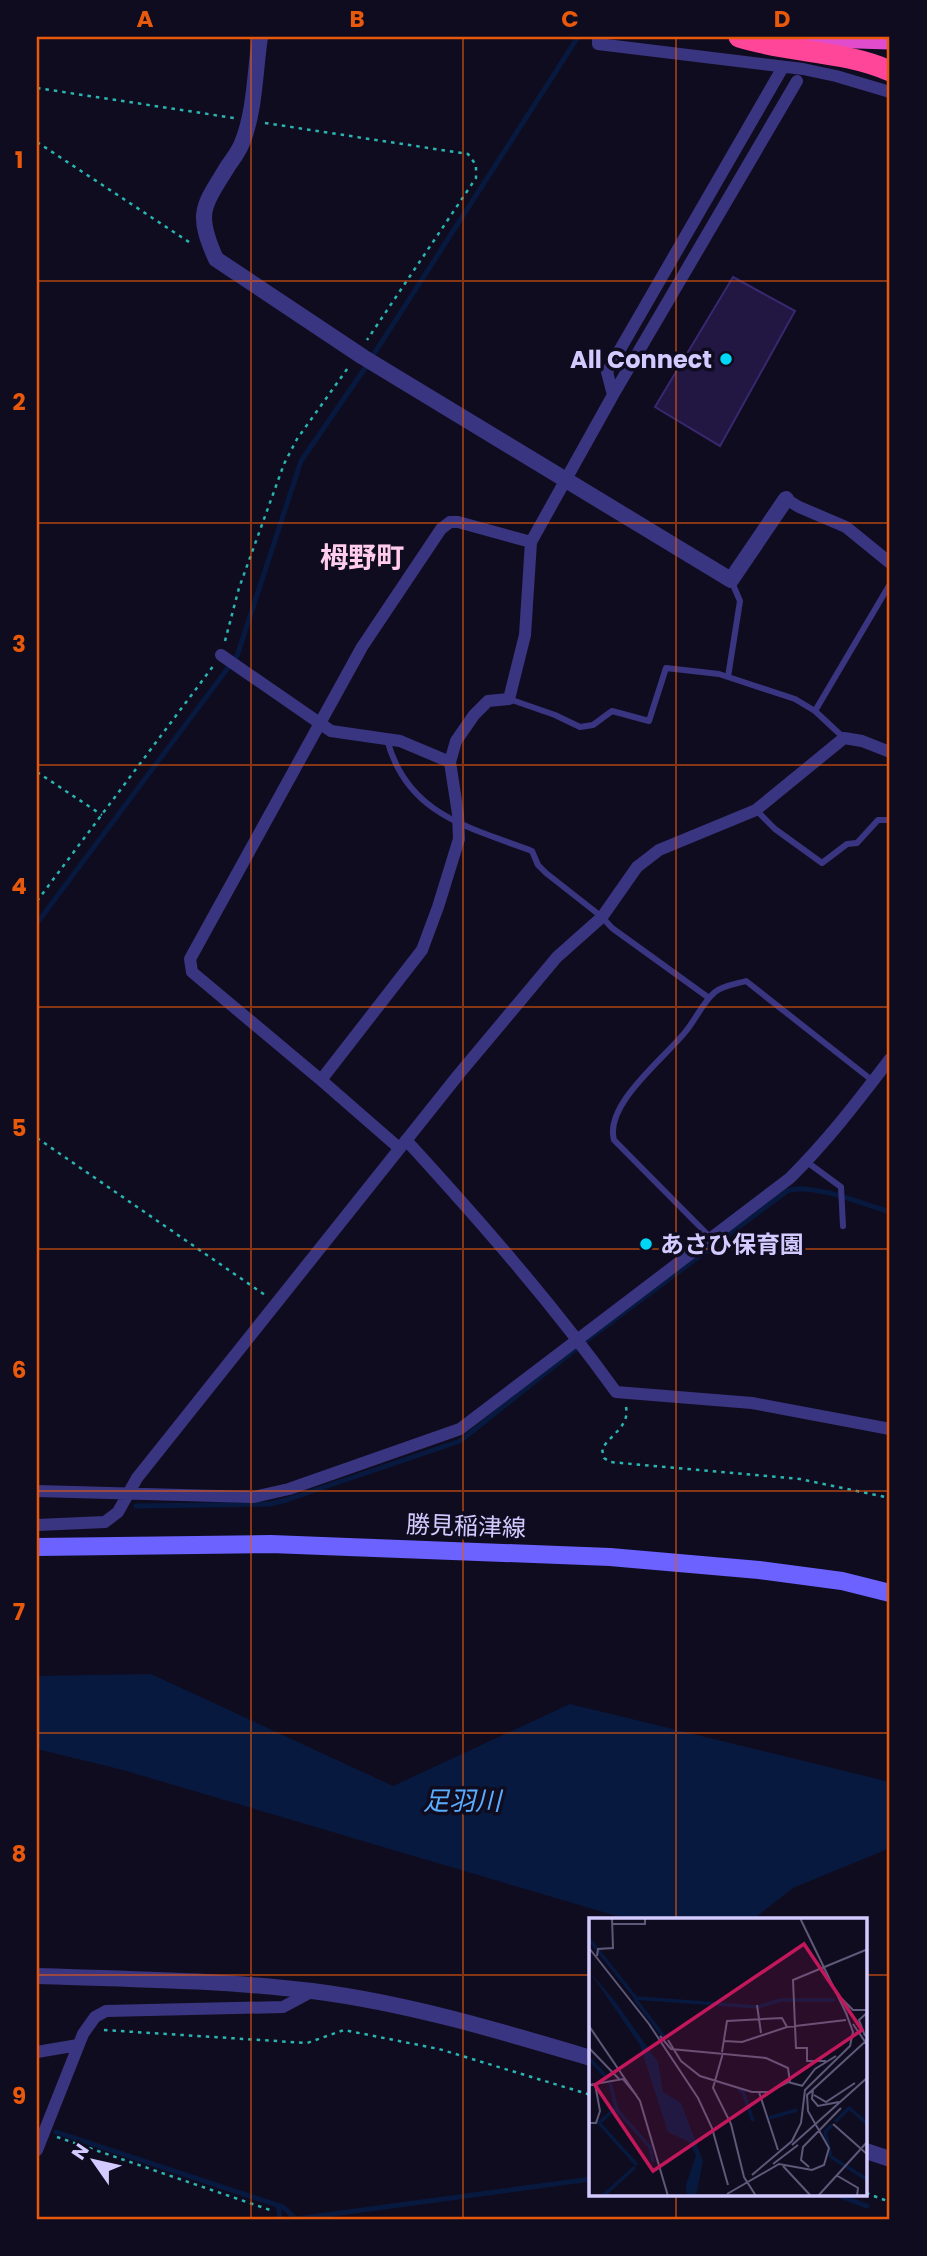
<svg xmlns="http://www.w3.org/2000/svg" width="927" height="2256" font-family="Poppins,'Noto Sans JP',sans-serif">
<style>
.water{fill:#07193e}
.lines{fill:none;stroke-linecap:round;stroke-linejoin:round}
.stream{stroke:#07193e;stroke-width:5}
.building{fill:#211742;stroke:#38286f;stroke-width:2}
.path{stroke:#29b5b1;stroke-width:2.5;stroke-dasharray:3.5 5;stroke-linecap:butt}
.service{stroke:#3a3581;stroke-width:6}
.minor{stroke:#3a3581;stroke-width:12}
.tertiary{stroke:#3a3581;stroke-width:16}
.secondary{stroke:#6b62ff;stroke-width:18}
.trunk{stroke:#e14ccc;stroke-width:19}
.motorway{stroke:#ff4699;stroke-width:21}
.grid{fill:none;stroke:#e8590c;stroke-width:2;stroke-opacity:0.55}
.poi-dot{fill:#00d6f6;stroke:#100c20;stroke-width:2.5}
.labels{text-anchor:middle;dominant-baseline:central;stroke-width:7;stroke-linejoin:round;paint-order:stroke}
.poi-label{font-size:24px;font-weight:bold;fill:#d3cbff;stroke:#100c20;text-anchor:end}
.street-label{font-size:24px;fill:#d3cbff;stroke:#100c20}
.water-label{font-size:26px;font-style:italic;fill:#59adff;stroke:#100c20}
.quarter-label{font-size:28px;font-weight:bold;fill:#ffcdeb;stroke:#100c20}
.inset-river{fill:none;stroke:#07193e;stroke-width:3.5}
.inset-road{fill:none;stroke:#5e5879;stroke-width:2}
.view{fill:#c2185b;fill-opacity:0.15;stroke:#c2185b;stroke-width:3.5}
.inset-edge{fill:none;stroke:#d3cbff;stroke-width:3.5}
.neatline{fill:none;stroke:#e8590c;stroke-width:2.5}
.grid-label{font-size:23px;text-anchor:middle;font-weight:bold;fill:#e8590c}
</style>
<rect width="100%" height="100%" fill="#100c20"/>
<path class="water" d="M151 1674 393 1786 570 1704 890 1782V1848L793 1888 752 1920H630L123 1770 37 1749V1676Z"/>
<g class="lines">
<path class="stream" d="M37 923 237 656 301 461 363 371 578 37
M136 1506 270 1504 286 1500 460 1441 587 1340 787 1191C811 1182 866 1205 890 1212
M56 2132 283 2207 296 2219 591 2179
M837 2195 867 2206
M278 2205 280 2219"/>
</g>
<path class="building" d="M733 277 795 311 720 446 655 407Z"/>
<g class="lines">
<path class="path" d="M37 88 234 118
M265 123 468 154 476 165V178L367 340
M37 142 192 244
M225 641 239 588 284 464 297 439 350 365
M37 772 102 815
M37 901 214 665
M37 1138 265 1295
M626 1407C630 1426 611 1434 602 1449L604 1458 610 1462 800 1479 890 1498
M104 2030 307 2043 344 2030 439 2049 591 2095
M57 2137 273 2211
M866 2193 890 2202"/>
<path class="service" d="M728 677 740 601 731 580
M509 699 555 715 580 727 593 725 612 711 649 721 666 668 719 674 795 699 815 711 844 738
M815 711 890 584
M387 739C406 814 468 827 532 851L538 865 546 873 602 917 612 928 709 998
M756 810 775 829 822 863 847 844 857 843 878 820H890
M807 1162 841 1187 843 1226
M711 1238 614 1140C604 1104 666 1057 686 1031 696 1019 703 1002 715 992 722 986 736 984 746 981L873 1081"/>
<path class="minor" d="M598 37V44L803 69 836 76 890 92
M613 395 797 81
M786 499 799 507 846 527 889 562 890 561
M221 655 331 731 400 741 450 762
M321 1080 422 950 438 907 459 839 458 814 450 762 456 741 474 715 488 701 509 699 525 635 531 542 613 395 607 372 783 67
M406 1140C480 1221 552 1303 616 1392L752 1403 890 1429
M399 1148 321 1080 192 972 190 959 362 647 441 529 450 522H458L531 542
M37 1491 254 1497 289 1489 460 1429 790 1178C829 1139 857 1102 890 1059
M37 1525 105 1522 118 1512 137 1478 459 1074 557 957 602 917 637 867 659 850 756 810 844 738 862 741 890 752
M37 2052 78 2045
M37 2150 83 2034 95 2017 106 2011 283 2007 313 1991"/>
<path class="tertiary" d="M260 37C255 70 255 112 242 143 239 151 233 159 228 166 203 207 195 212 216 259L363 357 731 580 786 499
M37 1976C129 1979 221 1980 312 1991 407 2003 500 2031 591 2058
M866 2151 890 2159"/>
<path class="secondary" d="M37 1547 271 1544 610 1557 759 1570 842 1581 890 1593"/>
<path class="trunk" d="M793 37 890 40"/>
<path class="motorway" d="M739 37C789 53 842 50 890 71"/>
</g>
<path class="grid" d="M251 37V2219M463 37V2219M676 37V1920M37 281H890M37 523H890M37 765H890M37 1007H890M37 1249H890M37 1491H890M37 1733H890M37 1975H591M866 1975H890M676 2195V2219"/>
<g class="poi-dot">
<circle cx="726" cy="359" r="7"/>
<circle cx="646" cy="1244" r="7"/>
</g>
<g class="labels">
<g class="poi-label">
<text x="712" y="359">All Connect</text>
<text x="660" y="1244" text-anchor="start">あさひ保育園</text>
</g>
<g class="street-label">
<text transform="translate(466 1526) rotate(2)">勝見稲津線</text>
</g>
<g class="water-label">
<text x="462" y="1801">足羽川</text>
</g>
<g class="quarter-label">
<text x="362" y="557">栂野町</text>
</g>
</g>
<g transform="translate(589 1918)">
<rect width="278" height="278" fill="#100c20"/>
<path d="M0 53 25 82 69 144 74 174 92 185 114 243 107 278H98L97 267 107 237 100 224 79 214 51 127Z" fill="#07193e"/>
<path class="inset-river" d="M0 21 47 80 169 89 191 82H246M46 81 75 119M0 140 19 161M21 165 28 192 61 229 64 244M149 171 154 174 164 203M27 190 10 205 48 247M180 200 208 192M246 204 260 190 279 206M243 207 236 214 242 239 279 262M14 278 46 249"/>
<path class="inset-road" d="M211 0 258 97M23 6H56V0M0 30 60 106 109 180 123 210 139 267M8 38 9 31 24 30 23 0M252 80 264 92H279M168 87 172 115M264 106 279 128M0 108 51 183 79 278M71 118 82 131 177 140 199 150 201 164M276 118 270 102 279 94M79 122 92 143 111 158 163 174H180L199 164 214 168M135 123 153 124 198 109 257 102M0 130 30 161M133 134 138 103 193 100 198 109M134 135 124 170 142 206 155 259 167 278M237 143H218V130H207L204 62 279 31M0 167 34 161 48 178M213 168 226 151 247 138M224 171 223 181 229 188 250 184M170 174 189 232M225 177 237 184 266 165M0 205H7L11 193 6 166M244 206 279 237M203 227 279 159M184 246 209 227M194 248 222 278M220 249 212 242 214 229 252 190M163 257 203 223 212 205 216 172 261 128 264 114 257 95M247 257 269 270 268 278M138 276 190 246 223 252 235 247 240 230 219 193 218 177 279 121M229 278 279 223"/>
<path class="view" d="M215 26 273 112 64 253 6 167Z"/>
<rect width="278" height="278" class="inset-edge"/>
</g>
<rect width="927" height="2256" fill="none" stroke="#100c20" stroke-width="77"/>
<g transform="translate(94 2161) rotate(304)" stroke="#100c20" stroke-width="5" paint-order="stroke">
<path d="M0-5L12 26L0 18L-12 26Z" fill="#d3cbff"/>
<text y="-10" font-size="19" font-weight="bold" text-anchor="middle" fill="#d3cbff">N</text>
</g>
<rect x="38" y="38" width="850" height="2180" class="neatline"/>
<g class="grid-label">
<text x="145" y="27">A</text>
<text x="357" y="27">B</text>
<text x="570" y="27">C</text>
<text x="782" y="27">D</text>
<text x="19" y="168">1</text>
<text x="19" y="410">2</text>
<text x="19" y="652">3</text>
<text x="19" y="894">4</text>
<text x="19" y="1136">5</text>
<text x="19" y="1378">6</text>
<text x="19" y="1620">7</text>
<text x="19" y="1862">8</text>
<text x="19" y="2104">9</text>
</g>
</svg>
